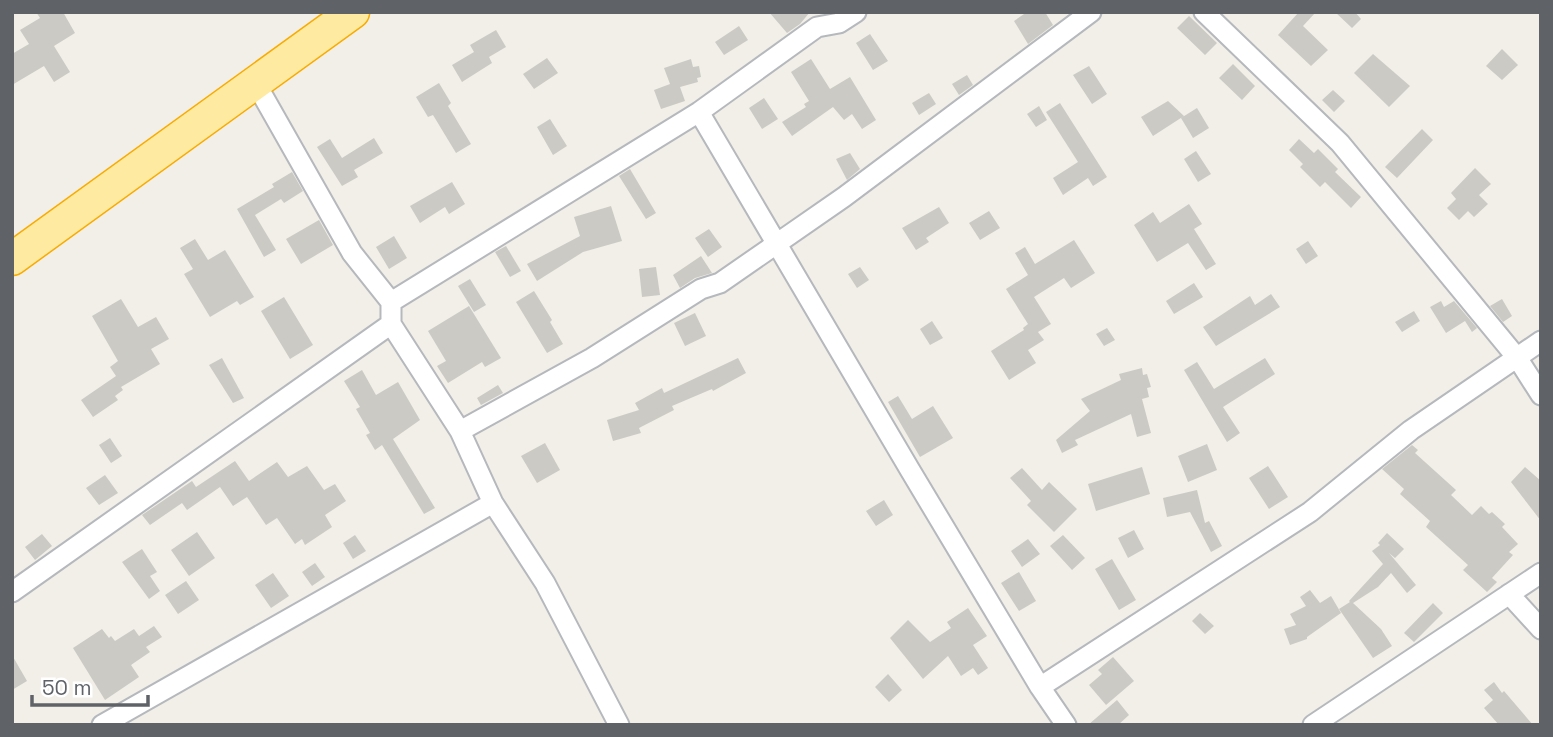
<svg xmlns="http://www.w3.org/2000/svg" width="1553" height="737" font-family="'Space Grotesk',sans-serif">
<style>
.building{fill:#cccac5}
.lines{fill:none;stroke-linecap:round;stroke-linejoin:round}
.minor-casing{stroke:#b5b8bc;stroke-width:23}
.trunk-casing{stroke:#f9ab00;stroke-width:35}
.minor{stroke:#fff;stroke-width:19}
.trunk{stroke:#feeaa1;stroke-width:32}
</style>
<rect width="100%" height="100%" fill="#f1efe8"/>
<path class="building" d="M36 12H63L75 33 54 46 70 72 54 82 44 66 12 85V54L29 44 20 30 40 18Z
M769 12H810L800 24 787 33Z
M1027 12H1045L1053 25 1028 44 1014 21Z
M1299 12H1316L1303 26 1328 50 1311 66 1278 35Z
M1335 12H1355L1361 19 1352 28Z
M1189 16 1217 43 1205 55 1177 28Z
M739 26 748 40 724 55 715 42Z
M496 30 506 47 489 57 492 63 462 82 452 65 474 52 470 45Z
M870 34 888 61 873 70 856 43Z
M1502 49 1518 65 1502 80 1486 66Z
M1373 54 1410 86 1389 107 1354 73Z
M547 58 558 73 534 89 523 74Z
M691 59 693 67 699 66 701 77 697 78 698 82 680 87 685 101 661 109 654 90 670 84 664 68Z
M811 59 830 89 850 77 876 120 862 129 852 114 844 120 833 107 792 136 782 122 806 107 804 104 809 101 791 72Z
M1233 64 1255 86 1242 100 1219 78Z
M1089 66 1107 94 1092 104 1073 75Z
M967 75 973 85 959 95 952 84Z
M439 83 451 103 448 106 471 144 456 153 433 115 428 117 416 97Z
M1333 90 1345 101 1334 112 1322 100Z
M929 93 936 104 919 115 912 103Z
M764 98 778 119 762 129 749 108Z
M1168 101 1184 116 1153 136 1141 117Z
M1060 103 1107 177 1093 186 1088 178 1063 195 1053 178 1078 162 1046 112Z
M1039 106 1047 120 1036 127 1027 114Z
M1197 108 1209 128 1193 138 1181 118Z
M550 119 567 146 553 155 537 127Z
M1422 129 1433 140 1397 178 1385 167Z
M374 138 383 153 354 170 358 177 342 186 317 147 330 139 342 158Z
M1299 139 1314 153 1318 149 1338 169 1335 172 1361 197 1351 208 1325 182 1320 187 1300 167 1303 164 1289 150Z
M1196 151 1211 174 1198 182 1184 159Z
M850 153 860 169 847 180 836 159Z
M1475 168 1491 184 1479 195 1488 204 1474 217 1468 211 1459 220 1447 208 1456 199 1451 193Z
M630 169 656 213 646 219 619 176Z
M292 172 303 191 284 203 281 199 255 215 276 250 264 257 237 209 274 187 272 184Z
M452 182 465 204 449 214 445 207 420 223 410 206Z
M1189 204 1202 224 1194 229 1216 264 1206 270 1188 243 1157 262 1134 225 1153 212 1160 223Z
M611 206 622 241 583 252 537 281 527 264 580 236 574 217Z
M939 207 949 223 926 238 929 242 916 250 902 228Z
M989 211 1000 228 980 240 969 223Z
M319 220 333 245 301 264 286 239Z
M709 229 722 247 708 257 695 238Z
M394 236 407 258 389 269 376 247Z
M195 239 208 260 225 250 254 297 240 305 237 301 210 317 184 274 193 269 180 248Z
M1074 240 1095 273 1071 288 1064 278 1034 297 1051 324 1038 332 1044 340 1028 350 1036 363 1009 380 991 351 1024 330 1023 328 1028 324 1006 289 1028 275 1015 253 1025 247 1035 264Z
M1308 241 1318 256 1306 264 1296 249Z
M506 246 521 271 510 277 495 252Z
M701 256 712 273 695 278 680 288 673 275Z
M656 267 660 295 642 297 639 269Z
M860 267 869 280 857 288 848 274Z
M470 279 486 305 474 312 458 286Z
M1194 283 1203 297 1174 314 1166 301Z
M534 291 552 320 550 322 563 344 547 353 516 302Z
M1271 294 1280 307 1216 346 1203 327 1250 296 1255 305Z
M284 297 313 345 290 359 261 311Z
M121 299 138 327 156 317 169 339 151 349 160 364 121 387 123 390 115 396 118 400 93 417 81 400 116 376 110 367 118 361 92 316Z
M1502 299 1512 316 1503 322 1490 306Z
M1441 301 1444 307 1454 301 1477 328 1472 332 1465 321 1446 333 1430 307Z
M469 306 501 358 485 367 482 362 448 383 437 366 446 361 428 331Z
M1414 311 1420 321 1402 332 1395 322Z
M695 313 706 336 685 346 674 323Z
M932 321 943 338 930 345 920 329Z
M1107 328 1115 340 1104 346 1096 334Z
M222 358 244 398 233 403 209 365Z
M738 358 746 373 713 391 712 389 672 406 674 410 639 428 641 433 613 441 607 420 639 410 635 403 662 388 664 393Z
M1265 358 1275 374 1223 407 1240 433 1227 442 1184 370 1197 362 1214 389Z
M1142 368 1143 375 1147 374 1151 387 1147 388 1149 397 1142 399 1151 433 1137 437 1131 414 1075 440 1078 445 1062 453 1056 440 1090 411 1081 399 1121 380 1119 374Z
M362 370 376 395 398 382 420 420 393 439 435 508 424 514 382 445 375 450 366 435 370 433 356 409 360 407 344 381Z
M498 385 503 393 481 405 477 398Z
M898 396 912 419 933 406 953 438 920 457 888 402Z
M110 438 122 456 111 463 99 445Z
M545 443 560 470 537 483 521 456Z
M1207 444 1217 470 1188 482 1178 456Z
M1412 445 1418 450 1415 453 1456 490 1451 495 1472 515 1481 506 1489 514 1492 512 1505 524 1502 527 1518 544 1509 552 1513 555 1492 578 1497 582 1487 592 1463 570 1468 565 1426 527 1430 521 1400 494 1404 489 1382 469Z
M235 461 249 481 277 462 288 477 307 466 324 490 335 484 346 501 325 515 332 527 305 545 302 539 295 544 277 518 266 525 247 497 233 506 220 487 187 510 182 503 150 525 142 515 192 481 196 487Z
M1268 466 1288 497 1269 509 1249 478Z
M1142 467 1150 494 1096 511 1088 484Z
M1525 467 1541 481V521L1511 482Z
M1022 468 1042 490 1049 482 1077 509 1054 532 1027 505 1031 501 1010 478Z
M105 475 118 493 99 505 86 488Z
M1197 490 1205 523 1209 521 1222 546 1211 552 1190 512 1167 517 1163 498Z
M884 500 893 515 876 526 866 511Z
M1134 530 1144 549 1128 558 1118 538Z
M197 532 215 558 189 576 171 550Z
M1387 533 1404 549 1395 558 1389 553 1416 585 1407 593 1391 573 1378 587 1353 603 1381 629 1392 646 1373 658 1339 609 1350 602 1349 601 1383 564 1372 551 1380 545 1378 543Z
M42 534 52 546 35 560 25 547Z
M355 535 366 551 353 559 343 543Z
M1063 535 1085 558 1072 570 1050 546Z
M1028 539 1040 554 1022 567 1011 551Z
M142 549 157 572 150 576 160 591 149 599 122 562Z
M1112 559 1136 600 1119 610 1095 569Z
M315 563 325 577 312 586 302 572Z
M1019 572 1036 601 1019 611 1001 583Z
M273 573 289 596 271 608 255 585Z
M186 581 199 600 178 614 165 595Z
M1310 590 1320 603 1331 596 1341 613 1307 637V639L1290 645 1284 629 1296 625 1290 614 1306 606 1300 597Z
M1433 603 1443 613 1414 642 1404 633Z
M968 608 987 636 973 645 988 668 978 675 973 668 961 676 948 656 923 679 890 638 908 620 930 642 951 628 947 622Z
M1200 613 1214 626 1205 634 1192 621Z
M154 626 162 637 146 647 150 652 131 665 139 677 105 700 73 648 102 629 109 638 111 636 115 641 134 629 139 636Z
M12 655 27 681 12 690Z
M1113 657 1134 681 1106 705 1089 685 1102 674 1098 670Z
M888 674 902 690 889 702 875 687Z
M1494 682 1502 693 1504 691 1533 725H1499L1484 708 1493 700 1484 690Z
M1117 700 1129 715 1118 725H1088Z"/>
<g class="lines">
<g class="minor-casing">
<path id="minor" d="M1204 12 1340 143 1518 359 1541 395
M255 82 352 253 391 302V324L460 431 493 503 545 583 619 725
M699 112 910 470 1040 687 1066 725
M391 302 699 112 817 27 839 23 856 12
M460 431 592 358 701 289 720 283 844 197 1091 12
M12 592 391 324
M1509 594 1541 629
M1040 687 1310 512 1411 430 1541 341
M102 725 493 503
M1313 725 1541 573"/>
</g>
<g class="trunk-casing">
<path id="trunk" d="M12 259 353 12"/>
</g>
<use href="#minor" class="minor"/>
<use href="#trunk" class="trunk"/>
</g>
<rect width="1553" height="737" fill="none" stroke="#5f6368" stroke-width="28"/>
<path d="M32 695v10h116v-10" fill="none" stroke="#5f6368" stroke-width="3.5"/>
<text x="42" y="695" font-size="21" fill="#5f6368" stroke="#ffffff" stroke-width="5" paint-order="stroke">50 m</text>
</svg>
